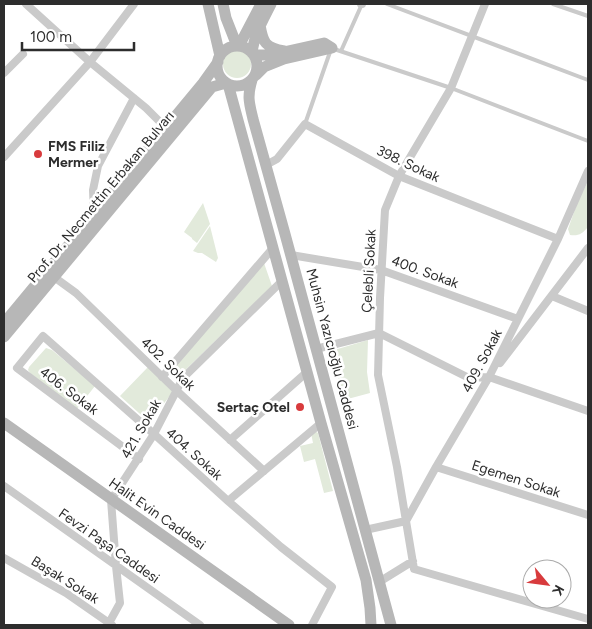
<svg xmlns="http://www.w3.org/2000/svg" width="592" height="629" font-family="Figtree,sans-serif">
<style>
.green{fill:#e2eadb}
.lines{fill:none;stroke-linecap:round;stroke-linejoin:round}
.lane{stroke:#cacaca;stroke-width:4}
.street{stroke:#cacaca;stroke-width:8}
.secondary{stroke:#b7b7b7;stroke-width:11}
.poi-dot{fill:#d83b3d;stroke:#fff;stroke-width:2}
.labels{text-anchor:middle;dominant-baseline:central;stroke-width:5;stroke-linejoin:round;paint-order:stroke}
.poi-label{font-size:14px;font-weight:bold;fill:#2d2d2d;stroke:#fff;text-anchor:start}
.street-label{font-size:14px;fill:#2d2d2d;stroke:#fff}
</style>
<rect width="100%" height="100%" fill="#fff"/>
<path class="green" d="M223 64a14 14 0 1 1 28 0a14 14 0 1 1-28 0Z
M588 181V227C582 234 579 236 570 235L568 229 578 201Z
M203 203 210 224 197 243 192 239V238L184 232Z
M210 226 218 258 216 262 202 253H198L193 251Z
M264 263 272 286 177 378 170 372Z
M368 340 367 372 370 393 344 400 331 351Z
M46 348 52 350 95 386 77 409 31 374 28 370 29 367Z
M148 367 173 392 149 422 120 396Z
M315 431 318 433 333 491 324 493 315 459 304 462 300 446 313 443 311 433Z"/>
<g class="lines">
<path class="lane" d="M387 4 588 80
M553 4 588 16
M334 49 451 88 588 141
M341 51 362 4
M305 124 330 52"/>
<path class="street" d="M26 4 90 62 146 108 166 128
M361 4H362
M485 4 451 88 399 176 385 210 380 298 378 375 397 467 414 569 588 619
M4 73 23 54
M4 157 90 62 134 4
M266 165 277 159 305 124 399 176 558 239
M94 214 93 190 98 166 134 98
M291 255 381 270 518 319
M54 277 76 293 177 391 264 471
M552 296 588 311
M316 349 379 333 469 378 489 377 588 411
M500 363 588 248
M162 377 273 248
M230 440 307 372
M139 459 17 368 43 336 154 434 228 501 281 547 332 587 312 625
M436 467 588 515
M4 486 200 625
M228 501 321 423
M365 530 406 521 436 467 489 377 558 239 588 171
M4 558 66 593 112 625
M379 582 413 561
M109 623 120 603 116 566 111 500 154 434 183 378 282 281"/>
<path class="secondary" d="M208 4 220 56
M223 4 226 18 237 46
M260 25C263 43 265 47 284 51
M217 66a20 20 0 1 1 40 0a20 20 0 1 1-40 0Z
M239 46 261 4
M252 53C254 35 263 20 271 4
M254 55H270L324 43 332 48 284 59 264 67 256 75
M252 80C247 97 249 102 253 119L285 234 391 625
M228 84 321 423 366 580 370 608 371 625
M4 323 203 83 218 62
M4 337 202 99 212 87 226 83
M4 423 289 625"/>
</g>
<g class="poi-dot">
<circle cx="38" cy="154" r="5"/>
<circle cx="300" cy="407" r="5"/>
</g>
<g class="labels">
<g class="poi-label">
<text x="48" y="146">FMS Filiz<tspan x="48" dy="16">Mermer</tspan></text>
<text x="290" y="407" text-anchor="end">Sertaç Otel</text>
</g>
<g class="street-label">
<text transform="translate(408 164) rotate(25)">398. Sokak</text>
<text transform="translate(101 197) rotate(-50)">Prof. Dr. Necmettin Erbakan Bulvarı</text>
<text transform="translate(369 271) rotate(-87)">Çelebli Sokak</text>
<text transform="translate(425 272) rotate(20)">400. Sokak</text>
<text transform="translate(332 349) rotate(75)">Muhsin Yazıcıoğlu Caddesi</text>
<text transform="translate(482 361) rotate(-62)">409. Sokak</text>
<text transform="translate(168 364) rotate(44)">402. Sokak</text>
<text transform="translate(69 391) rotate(37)">406. Sokak</text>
<text transform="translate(141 429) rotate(-60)">421. Sokak</text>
<text transform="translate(194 454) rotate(42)">404. Sokak</text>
<text transform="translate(516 479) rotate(18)">Egemen Sokak</text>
<text transform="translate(157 514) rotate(35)">Halit Evin Caddesi</text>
<text transform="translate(109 546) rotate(35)">Fevzi Paşa Caddesi</text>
<text transform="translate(65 580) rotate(32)">Başak Sokak</text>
</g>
</g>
<rect width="592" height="629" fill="none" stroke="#2d2d2d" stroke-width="10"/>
<g transform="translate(547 584) rotate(119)"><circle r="24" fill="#ffffff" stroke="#ababab"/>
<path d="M0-4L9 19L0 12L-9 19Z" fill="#d83b3d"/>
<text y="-8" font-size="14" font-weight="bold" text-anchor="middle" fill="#2d2d2d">K</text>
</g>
<path d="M22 42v8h112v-8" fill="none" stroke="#2d2d2d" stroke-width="2.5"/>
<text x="30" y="42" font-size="15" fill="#2d2d2d" stroke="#ffffff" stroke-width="4" paint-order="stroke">100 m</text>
</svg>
